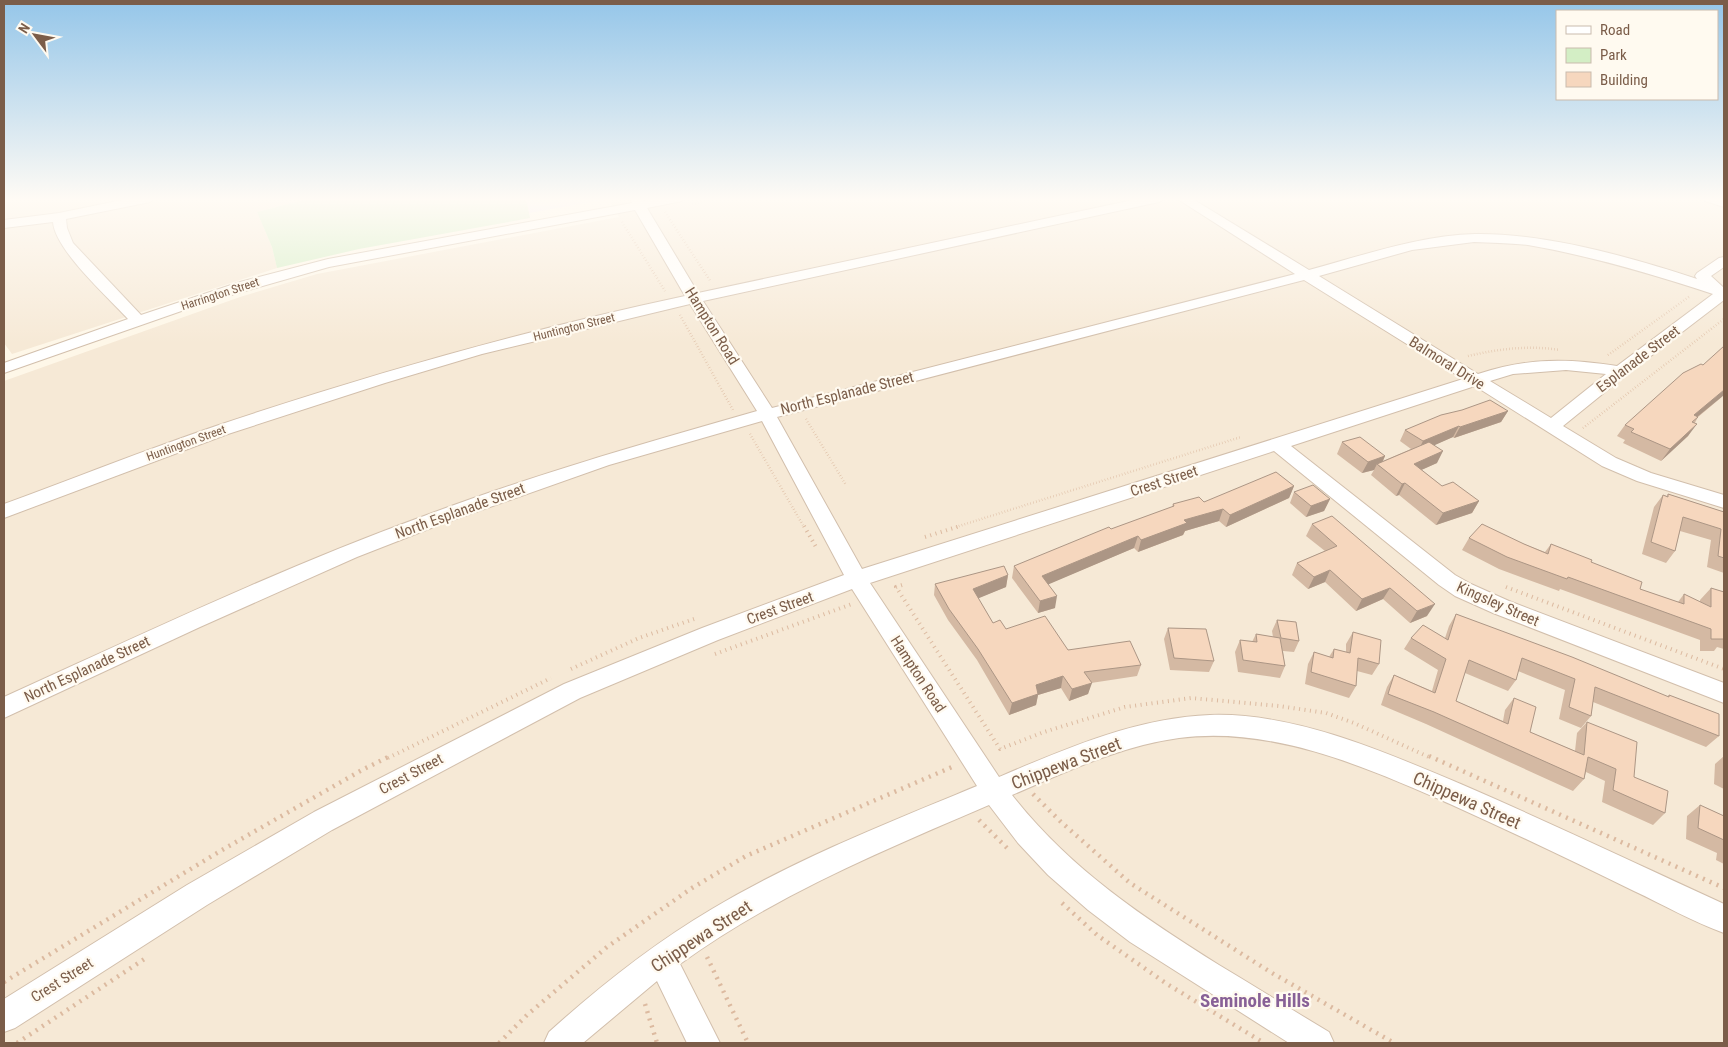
<svg xmlns="http://www.w3.org/2000/svg" width="1728" height="1047" font-family="'Roboto Condensed',sans-serif">
<style>
.residential{fill:#f6e9d6}
.education{fill:#f4e5fb}
.green{fill:#d3eec5}
.lines{fill:none;stroke-linecap:round;stroke-linejoin:round}
.street-casing{stroke:#d2bfac;stroke-width:2}
.path-far2{stroke:#dcbaa0;stroke-width:2.5;stroke-dasharray:0.5 2.5;stroke-linecap:butt}
.path-far1{stroke:#dcbaa0;stroke-width:4;stroke-dasharray:1 4.5;stroke-linecap:butt}
.path{stroke:#dcbaa0;stroke-width:4.5;stroke-dasharray:2 5.5;stroke-linecap:butt}
.street{fill:#fff;fill-rule:evenodd}
.wall{fill:#d4b9a3}
.shaded-wall{fill:#ac9685}
.building{fill:#f6d7be;stroke:#ac9685}
.labels{text-anchor:middle;dominant-baseline:central;stroke-width:4.5;stroke-linejoin:round;paint-order:stroke}
.far-street-label{font-size:12px;fill:#7b5d49;stroke:#fffaf0}
.street-label{font-size:15px;fill:#7b5d49;stroke:#fffaf0}
.near-street-label{font-size:18px;fill:#7b5d49;stroke:#fffaf0}
.near-neighbourhood-label{font-size:19px;font-weight:bold;fill:#886197;stroke:#fffaf0}
</style>
<rect width="100%" height="100%" fill="#fef7e8"/>
<path class="residential" d="M4 198H311L257 212 272 247 277 268 12 354 4 343Z
M608 198H1724V1043H4V381L240 297 317 274 619 217Z"/>
<path class="education" d="M526 198H608V199L529 213Z"/>
<path class="green" d="M311 198H526L530 218 359 249 277 268 272 247 257 212Z"/>
<g class="lines">
<g class="street-casing">
<path id="street" d="M132 198H156L150 202 66 219 67 228 73 243 141 315 240 282 328 259 632 203 630 198H642L643 201 658 198H684L682 201 647 208 698 293 1142 198H1165L1159 202 703 301 772 408 1295 274 1176 198H1191L1309 270C1361 256 1420 235 1475 234 1545 233 1631 257 1697 279L1695 276 1697 273 1719 258 1724 257V267L1711 276 1724 288V300L1626 375 1563 426 1616 458 1651 473 1724 495V508L1637 481 1602 466 1475 386 1291 446 1455 575 1471 584 1509 601 1724 683V703L1493 613 1455 596 1439 585 1274 451 870 583 999 777C1067 748 1136 718 1210 715 1295 712 1387 753 1463 785 1551 823 1637 864 1724 904V933C1693 922 1664 905 1634 891 1573 861 1512 832 1450 804 1365 767 1274 726 1179 738 1120 746 1066 772 1012 795 1069 868 1142 917 1219 965 1256 987 1292 1010 1329 1032L1334 1043H1289L1130 942 1088 910 1048 875 1018 843 989 805C882 851 775 895 680 964L720 1043H687L657 981 583 1043H544L549 1032C600 986 653 944 712 909 796 859 887 823 977 786L852 589 718 640 580 698 332 830 207 905 15 1028 4 1032V999L187 885 314 812 564 684 702 628 844 575 762 421 609 465 439 525 357 557 200 627 4 718V697C143 634 281 568 424 516 533 475 645 443 757 411L690 304 482 354 385 383 228 434 4 518V504C75 478 145 450 216 426 370 374 526 330 685 296L635 210 329 267 210 301 4 373V363L128 319C108 297 55 250 53 222L4 228V220L59 213ZM1474 242C1492 243 1510 243 1528 245 1591 256 1652 274 1713 294L1617 366C1566 358 1527 358 1478 374L1319 276 1412 250ZM1304 280 1463 379 862 569 777 417ZM1566 370 1606 374 1551 418 1490 381 1513 374Z
M1703 198 1724 199V207L1705 201Z"/>
</g>
<path class="path-far2" d="M692 204 723 198
M665 212 711 282
M622 222 665 291
M680 315 733 410
M1608 355 1690 296
M1468 356C1499 349 1528 345 1560 350
M806 419 846 485
M1583 428 1724 319
M750 434 804 527
M956 527 1241 437"/>
<path class="path-far1" d="M804 526 816 547
M925 537 960 526
M902 585 896 587 1000 749 1044 732 1125 707 1191 698 1279 706 1326 713 1354 723 1431 758
M1506 587 1724 669
M715 654 852 604
M571 669 639 638 694 619
M388 758 551 678"/>
<path class="path" d="M1429 756 1724 888
M1033 794 1060 821 1130 883 1272 973 1394 1043
M979 820 1008 849
M1062 903 1097 935 1167 984 1264 1043
M707 957 748 1043
M4 982 222 850 362 770 390 756
M645 1004 657 1043
M17 1043 146 958
M499 1043 527 1015 607 947 692 888 746 856 952 767"/>
<use href="#street" class="street"/>
</g>
<path class="wall" d="M1723 396 1698 417 1688 436 1661 461 1623 443 1625 440 1617 436 1625 425Z
M1508 411 1501 422 1454 438 1453 437 1434 445 1437 463 1421 470 1442 486 1479 501 1472 513 1436 525 1399 495 1396 496 1371 475 1374 470 1362 473 1337 454 1342 442 1385 456 1383 461 1411 449 1400 441 1405 430Z
M1294 486 1289 498 1226 527 1219 521 1185 531 1183 535 1138 552 1134 548 1048 584 1055 608 1038 613 1012 578 1014 566 1172 507 1173 504 1204 502Z
M1294 492 1330 499 1324 511 1306 517 1290 503Z
M1668 494 1724 512V573L1707 567 1711 540 1680 531 1675 551 1666 563 1642 554 1654 507 1663 495 1667 496Z
M1312 524 1427 616 1410 623 1383 599 1356 611 1325 582 1308 589 1292 575 1297 563 1325 551 1306 536Z
M1469 538 1524 544 1545 552 1551 544 1591 562 1640 589 1678 602 1684 594 1700 602V600L1711 588 1724 592V649L1717 647 1714 651H1700V640L1560 589 1559 591 1499 569 1462 550Z
M1008 575 1006 587 978 598 993 623 1006 629 1068 650 1141 665 1137 676 1091 683 1088 694 1069 701 1061 688 1038 695 1036 705 1009 715 977 660 948 620 934 595 935 584Z
M1456 614 1668 697 1669 695 1719 736 1706 747 1593 702 1591 716 1581 728 1559 719 1565 690 1518 671 1516 680 1508 691 1465 673 1456 701 1503 721 1505 710 1514 698 1530 732 1575 751 1577 733 1587 722 1665 813 1653 825 1602 802 1605 781 1586 772 1584 779 1573 791 1426 724 1381 705 1387 687 1394 675 1432 691 1438 670 1404 649 1411 638H1445L1449 626Z
M1277 620 1299 641 1294 652 1283 651 1285 666 1280 678 1238 672 1235 652 1240 640 1252 642 1256 634 1273 637 1272 631Z
M1168 628 1214 661 1209 672 1170 670 1164 639Z
M1353 632 1379 664 1372 675 1357 671 1356 686 1349 698 1305 684 1308 664 1314 652 1329 657 1334 649 1346 652V644Z
M1724 756V789L1714 784 1715 764Z
M1700 805 1724 816V864L1716 860 1717 853 1686 839 1687 816Z"/>
<path class="shaded-wall" d="M1724 390V395L1686 426 1694 415Z
M1508 411 1501 422 1454 438 1460 427Z
M1697 424 1688 436 1661 461 1670 449Z
M1459 426 1453 437 1417 453 1423 441Z
M1443 451 1437 463 1408 476 1414 464Z
M1385 456 1380 467 1377 464 1374 470 1362 473 1368 462Z
M1405 483 1399 495 1396 496 1402 484Z
M1294 486 1289 498 1226 527 1230 515Z
M1330 499 1324 511 1306 517 1311 506Z
M1479 501 1472 513 1436 525 1443 513Z
M1223 509 1219 521 1185 531 1183 535 1138 552 1141 540 1184 520Z
M1138 536 1134 548 1040 588 1042 576Z
M1330 570 1325 582 1308 589 1314 577Z
M1008 575 1006 587 972 601 973 589Z
M1390 588 1383 599 1356 611 1362 599Z
M1057 596 1055 608 1038 613 1040 601Z
M1435 604 1427 616 1410 623 1417 611Z
M1063 676 1061 688 1038 695 1036 705 1009 715 1012 703 1036 685Z
M1092 683 1088 694 1069 701 1072 689Z"/>
<path class="building" d="M1724 346V390L1694 415 1698 417 1692 422 1697 424 1670 449 1631 432 1634 429 1625 425 1683 373 1701 364 1703 365Z
M1490 400 1508 411 1460 427 1459 426 1423 441 1405 430 1441 415 1462 410Z
M1360 437 1385 456 1368 462 1342 442Z
M1429 442 1443 451 1414 464 1442 486 1453 482 1479 501 1443 513 1405 483 1402 484 1377 464Z
M1276 472 1294 486 1230 515 1223 509 1184 520 1187 523 1141 540 1138 536 1042 576 1057 596 1040 601 1014 566 1109 527 1111 529 1174 506 1173 504 1199 497 1204 502Z
M1313 485 1330 499 1311 506 1294 492Z
M1668 494 1724 512V558L1718 556 1721 529 1683 517 1675 551 1651 542 1663 495 1668 497Z
M1332 516 1435 604 1417 611 1390 588 1362 599 1330 570 1314 577 1297 563 1337 546 1312 524Z
M1482 524 1524 544 1548 554 1551 544 1592 560 1591 562 1642 582 1640 589 1684 604V594L1711 607V588L1724 592V639H1711V629L1568 577 1567 579 1507 557 1469 538Z
M1004 566 1008 575 973 589 993 623 1000 620 1006 629 1045 616 1068 650 1130 641 1141 665 1084 672 1092 683 1072 689 1063 676 1036 685 1038 694 1012 703 978 649 949 609 935 584Z
M1456 614 1572 657 1669 697V695L1719 714V736L1595 687 1591 716 1569 707 1575 679 1522 658 1516 680 1469 660 1456 701 1508 724 1514 698 1536 707 1530 732 1584 755 1587 722 1637 742 1634 777 1668 791 1665 813 1613 790 1616 769 1588 757 1584 779 1434 712 1388 694 1394 675 1435 693 1446 659 1411 638 1423 625 1448 640Z
M1277 620 1296 622 1299 641 1281 638Z
M1168 628 1206 629 1214 661 1174 658Z
M1353 632 1381 640 1379 664 1358 658 1356 686 1311 672 1314 652 1333 658 1334 649 1350 653Z
M1256 634 1280 638 1285 666 1243 660 1240 640 1257 642Z
M1700 805 1724 816V840L1698 828Z"/>
<linearGradient id="sky" x2="0" y2="1"><stop stop-color="#95c6e9"/><stop offset="0.58" stop-color="#fffbf5"/><stop offset="1" stop-color="#fffbf5" stop-opacity="0"/></linearGradient>
<rect width="1728" height="344" fill="url(#sky)"/>
<g class="labels">
<g class="far-street-label">
<text transform="translate(220 294) rotate(-18)">Harrington Street</text>
<text transform="translate(574 327) rotate(-14)">Huntington Street</text>
<text transform="translate(186 443) rotate(-20)">Huntington Street</text>
</g>
<g class="street-label">
<text transform="translate(712 326) rotate(58)">Hampton Road</text>
<text transform="translate(1638 359) rotate(-37)">Esplanade Street</text>
<text transform="translate(1447 363) rotate(32)">Balmoral Drive</text>
<text transform="translate(847 393) rotate(-14)">North Esplanade Street</text>
<text transform="translate(1164 481) rotate(-18)">Crest Street</text>
<text transform="translate(460 511) rotate(-20)">North Esplanade Street</text>
<text transform="translate(1498 604) rotate(24)">Kingsley Street</text>
<text transform="translate(780 608) rotate(-20)">Crest Street</text>
<text transform="translate(87 669) rotate(-25)">North Esplanade Street</text>
<text transform="translate(918 674) rotate(57)">Hampton Road</text>
<text transform="translate(411 774) rotate(-28)">Crest Street</text>
<text transform="translate(62 980) rotate(-32)">Crest Street</text>
</g>
<g class="near-street-label">
<text transform="translate(1066 763) rotate(-21)">Chippewa Street</text>
<text transform="translate(1467 800) rotate(24)">Chippewa Street</text>
<text transform="translate(701 936) rotate(-33)">Chippewa Street</text>
</g>
<g class="near-neighbourhood-label">
<text x="1255" y="1000">Seminole Hills</text>
</g>
</g>
<rect width="1728" height="1047" fill="none" stroke="#7b5d49" stroke-width="10"/>
<rect x="1556" y="10" width="162" height="90" fill="#fffaf0" stroke="#cabbad"/>
<rect x="1566" y="26" width="25" height="8" fill="#ffffff" stroke="#cabbad"/>
<text x="1600" y="35" font-size="15" fill="#7b5d49">Road</text>
<rect x="1566" y="48" width="25" height="15" fill="#d3eec5" stroke="#cabbad"/>
<text x="1600" y="60" font-size="15" fill="#7b5d49">Park</text>
<rect x="1566" y="72" width="25" height="15" fill="#f6d7be" stroke="#cabbad"/>
<text x="1600" y="85" font-size="15" fill="#7b5d49">Building</text>
<g transform="translate(35 35) rotate(302)" stroke="#fffaf0" stroke-width="4" paint-order="stroke">
<path d="M0-4L9 19L0 12L-9 19Z" fill="#7b5d49"/>
<text y="-8" font-size="14" font-weight="bold" text-anchor="middle" fill="#7b5d49">N</text>
</g>
</svg>
